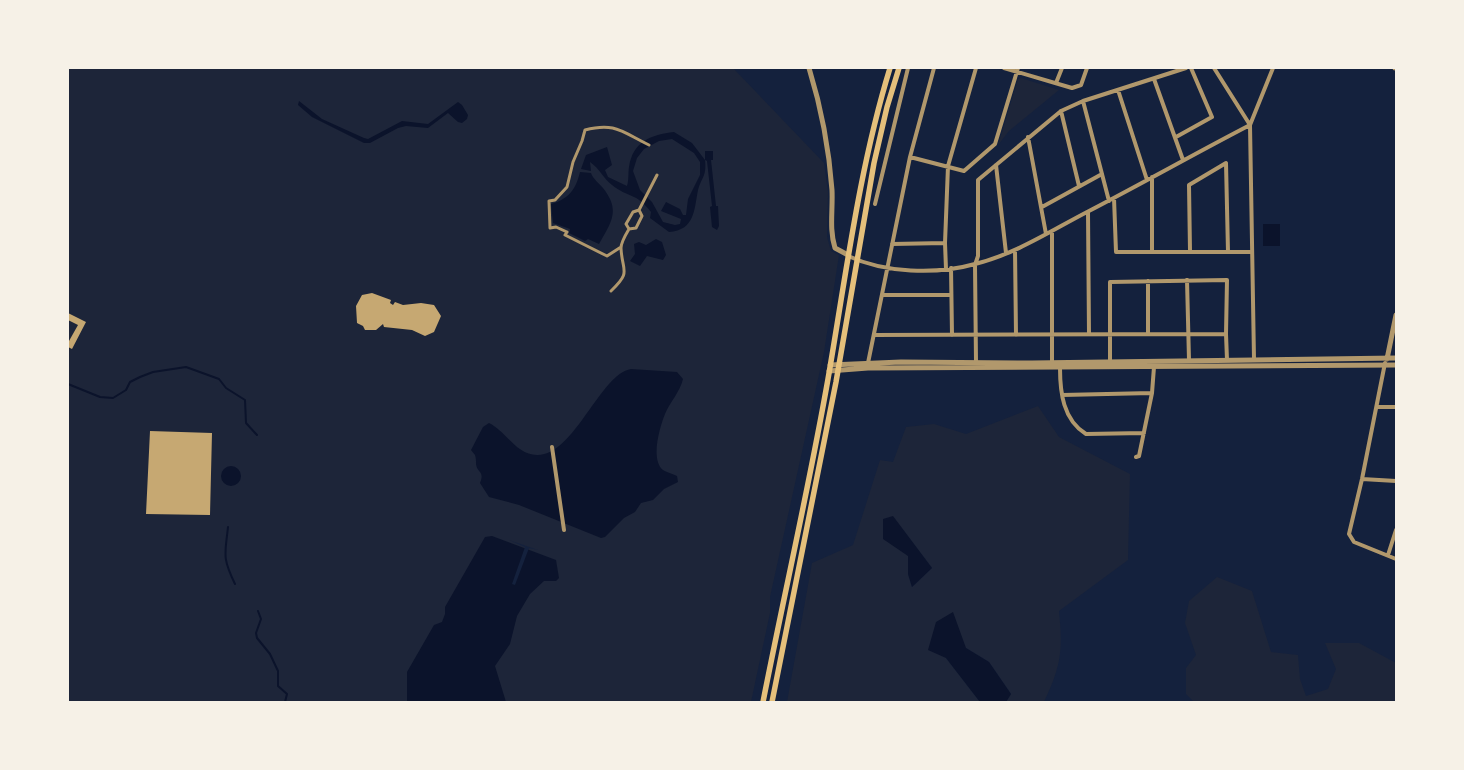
<svg xmlns="http://www.w3.org/2000/svg" width="1464" height="770" font-family="Barlow,sans-serif">
<style>
.green{fill:#1d2539;fill-rule:evenodd}
.water{fill:#0b132b;fill-rule:evenodd}
.pier{fill:#14213d}
.lines{fill:none;stroke-linecap:round;stroke-linejoin:round}
.stream{stroke:#0b132b;stroke-width:2}
.building{fill:#c6a872}
.pedestrian{stroke:#b1986c;stroke-width:3}
.minor{stroke:#b1986c;stroke-width:4}
.tertiary{stroke:#b1986c;stroke-width:5}
.secondary{stroke:#e5c07b;stroke-width:5.5}
</style>
<rect width="100%" height="100%" fill="#14213d"/>
<path class="green" d="M68 68H733L824 163 828 192 827 237 831 251 839 255 824 352 770 597V613L751 702H68Z
M1021 78 1059 90 1009 131 998 145 1018 79Z
M1038 406 1059 437 1130 474 1128 560 1059 611C1063 651 1061 666 1044 702H1006L1011 694 989 662 966 648 946 658 980 702H787L812 563 853 545 880 460 893 462 906 427 934 424 966 434ZM893 517 932 568 912 587 908 574V556Z
M1217 577 1252 591 1271 652 1298 655 1300 679 1306 696 1328 689 1336 669 1325 643H1359L1396 663V702H1194L1186 694V668L1196 655 1185 623 1189 601Z"/>
<path class="water" d="M299 101 322 119 364 138 368 139 402 121 428 124 458 102 462 105 468 115 467 119 462 123 458 122 448 113 428 128 406 126 398 128 370 143H364L312 117 298 105Z
M674 132 692 143 705 160V151H713V160H711L716 206H718L719 226 717 230 712 227 710 207 712 206 707 161 705 160C707 176 701 178 698 190 694 210 695 230 669 232L650 218 651 212C636 192 628 198 612 185 603 178 600 169 590 162L591 171 581 169 586 155 607 147 612 165 605 170 608 177 627 186C629 180 628 173 629 167 633 141 651 135 674 132ZM672 139 694 153 700 162V175L688 199 686 215H683L680 209 666 202 661 211 681 219 680 224 675 225 663 222 652 202 640 190 633 171 637 158 644 149 659 141Z
M580 172 591 173C593 179 599 183 603 188 621 211 611 222 599 244L588 239 585 241 569 233 570 229 553 223 551 204C569 199 576 189 580 172Z
M1263 224H1280V246H1263Z
M656 239 662 242 666 255 663 260 647 256 640 266 630 261 635 254 634 244 639 242 646 245Z
M631 369 677 372 683 379C680 392 670 402 665 414 660 426 650 460 663 470 666 472 673 474 677 476L678 482 664 489 653 500 641 503 635 512 624 518 605 537 601 538 519 505 489 497 480 483C485 471 477 473 476 464 476 461 476 458 475 455L471 450 483 427 489 423C506 431 516 455 537 455 574 456 600 374 631 369Z
M221 476a10 10 0 1 1 20 0a10 10 0 1 1-20 0Z
M893 516 932 568 912 587 908 574V556L883 539V519Z
M492 536 556 560 559 578 556 581H544L530 594 517 616 510 644 495 666 506 702H407V672L434 625 442 622 445 614V607L485 537Z
M953 612 966 648 989 662 1011 694 1006 702H980L946 658 928 650 936 622Z"/>
<path class="pier" d="M509 540 538 550 529 548 515 585 512 584 525 547Z"/>
<g class="lines">
<path class="stream" d="M68 384 100 397 113 398 126 390 130 382 140 377 153 372 186 367 219 379 226 388 245 400 246 423 257 435
M228 527C225 555 222 557 235 584
M258 611 261 619 256 633 257 638 270 654 278 671V686L287 694 285 702"/>
</g>
<path class="building" d="M372 293 391 300 390 303 393 305 395 302 403 305 421 303 434 305 441 316 434 332 425 336 412 330 384 327 383 324 376 330H365L363 326 357 323 356 306 362 295Z
M68 313 86 322 72 349 68 347V341H69L78 325 68 320Z
M150 431 212 433 210 515 146 514Z"/>
<g class="lines">
<path class="pedestrian" d="M629 229 636 228 642 216 639 210
M621 247 607 256 565 235 567 232 556 227 550 228 549 201 555 200 567 187 573 162 582 141 585 130C615 122 622 132 649 145
M611 291C632 271 622 272 621 248 621 243 626 234 629 229L626 224 633 212 639 210 657 175"/>
<path class="minor" d="M934 68 910 157 964 171 995 144 1018 68
M1004 68 1072 88 1081 85 1087 68
M1214 68 1250 125
M1154 79 1183 160
M1056 83 1062 68
M1118 90 1147 180
M1083 101 1109 201
M1061 111 1079 186
M1028 137 1046 234
M1176 137 1212 117 1191 68
M996 165 1006 253
M1152 177V252
M1114 198 1116 252H1251
M875 204 908 68
M1042 207 1102 174
M1088 212 1089 334
M1052 231V361
M945 243 946 269
M892 244 945 243 948 166 976 68
M1015 250 1016 335
M1190 251 1189 185 1226 163 1228 252
M848 256C885 273 936 275 975 264 1016 254 1052 230 1089 211 1143 183 1196 153 1250 125
M951 268 952 335
M1187 280 1189 360
M1148 281V334
M882 295H951
M874 335 1226 334 1227 360
M1254 359 1250 125 1273 68
M1110 361V282L1227 280 1226 334
M976 362 975 265 978 256V180L1061 111 1083 101 1186 68
M868 363 910 157
M1385 363 1362 479 1349 534 1354 542 1396 559
M1060 368C1060 392 1063 420 1086 434L1144 433
M1062 395 1152 393
M1377 407H1396
M552 447 564 530
M1136 457 1139 456 1152 393 1154 367
M1362 479 1396 481
M1388 555 1396 530"/>
<path class="tertiary" d="M809 68C821 107 829 148 832 190 833 210 829 229 835 248L848 255
M1395 68H1396
M1387 359 1396 315
M830 365 901 362 1032 363 1396 358
M829 371 868 368 1396 365"/>
<path class="secondary" d="M763 702C784 595 809 487 828 379 846 275 859 169 890 68
M772 702 836 382 874 163 887 107 899 68"/>
</g>
<rect width="1464" height="770" fill="none" stroke="#f6f1e7" stroke-width="138"/>
</svg>
